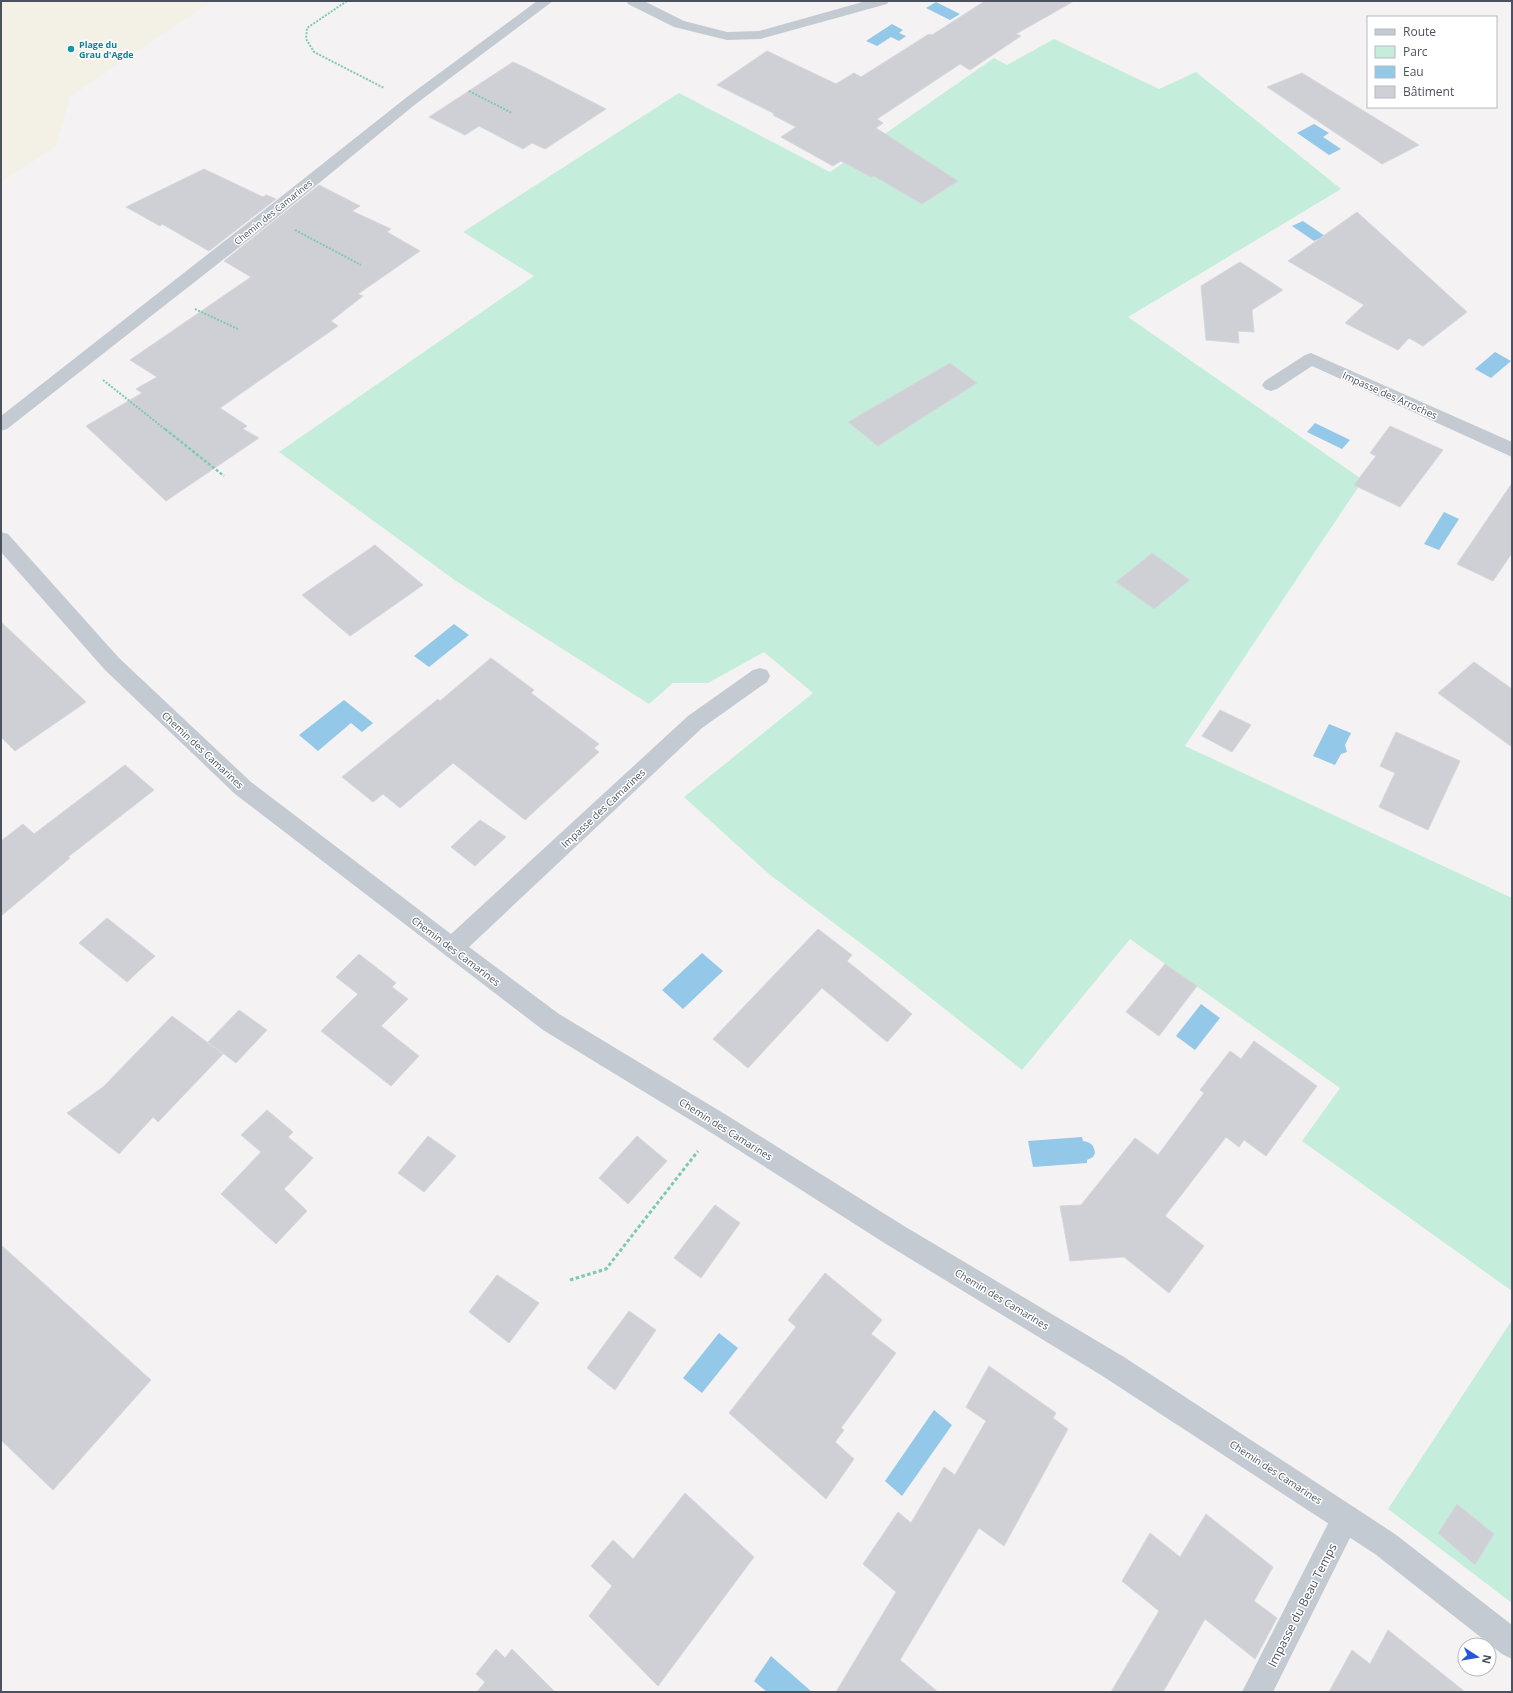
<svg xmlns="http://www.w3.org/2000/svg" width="1513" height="1693" font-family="'Open Sans',sans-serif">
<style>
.green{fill:#c4eedb}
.sand{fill:#f3f1e5}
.water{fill:#94c8e8}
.building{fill:#cfd0d6;stroke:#d6d7dd}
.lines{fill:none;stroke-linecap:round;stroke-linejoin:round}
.path-far2{stroke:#7ecab1;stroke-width:2;stroke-dasharray:2 1.5;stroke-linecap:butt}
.path-far1{stroke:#7ecab1;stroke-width:2.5;stroke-dasharray:3 2;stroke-linecap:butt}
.path{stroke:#7ecab1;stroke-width:3;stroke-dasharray:3.5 2.5;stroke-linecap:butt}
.service{fill:#c4cad2;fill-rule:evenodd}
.minor{fill:#c4cad2;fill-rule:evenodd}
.culture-dot{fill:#0f9aa8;stroke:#fff;stroke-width:1.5}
.labels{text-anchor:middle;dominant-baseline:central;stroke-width:3;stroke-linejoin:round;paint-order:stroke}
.far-culture-label{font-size:9px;font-weight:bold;fill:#0d838f;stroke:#fff;text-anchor:start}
.far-street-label{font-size:9px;fill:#4b525e;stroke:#fff}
.street-label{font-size:10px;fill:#4b525e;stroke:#fff}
.near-street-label{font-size:12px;fill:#4b525e;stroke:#fff}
</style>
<rect width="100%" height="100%" fill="#f4f2f2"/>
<path class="green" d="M1054 39 1159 89 1196 72 1341 189 1128 317 1363 480 1185 746 1512 898V1291L1302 1141 1340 1088 1130 939 1022 1070 879 957 769 874 684 797 813 693 764 652 708 683H673L649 704 456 581 279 452 534 276 463 232 679 93 830 172 994 58 1007 65Z
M1512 1320V1603L1388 1509Z"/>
<path class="sand" d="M1 1H212L71 96 55 147 1 182Z"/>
<path class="water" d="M936 2 960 14 950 20 926 8Z
M892 24 903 30 899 33 906 36 899 41 891 37 877 46 866 41Z
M1314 124 1329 133 1323 137 1341 149 1329 155 1297 133Z
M1303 221 1325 236 1314 241 1292 226Z
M1495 352 1511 361 1491 378 1475 369Z
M1315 423 1350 440 1342 449 1307 432Z
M1444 512 1459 519 1439 550 1424 544Z
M454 624 469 635 429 667 414 656Z
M344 700 373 723 362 732 351 723 318 751 299 735Z
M1329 724 1351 733 1345 745 1347 752 1341 754 1335 765 1313 756Z
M702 953 723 971 683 1009 662 990Z
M1201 1004 1220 1018 1195 1050 1176 1036Z
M1082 1137 1083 1141C1091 1142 1094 1145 1095 1153L1093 1157 1087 1160V1163L1033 1167 1028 1141Z
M719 1333 738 1348 702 1393 683 1378Z
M934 1410 952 1425 902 1496 885 1481Z
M771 1656 812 1692H767L754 1681Z"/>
<path class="building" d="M985 1H1074L1016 34 1021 36 970 70 960 64 877 119 883 123 876 128 958 181 922 204 874 176 871 177 841 161 833 166 781 137 796 127 773 115 775 114 717 85 767 51 836 84 854 73 861 77 929 34 932 35Z
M513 62 526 68 606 109 545 149 532 143 523 149 479 126 465 135 429 117Z
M1302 73 1419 145 1382 164 1267 87Z
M204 169 263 197 266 195 276 199 209 251 162 224 160 226 126 207Z
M319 185 360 206 352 211 391 229 387 232 420 251 358 294 363 296 331 321 338 326 220 408 247 426 243 429 259 438 166 501 86 426 142 393 136 389 157 377 130 360 251 277 224 261Z
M1357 212 1467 312 1423 346 1409 338 1398 350 1345 323 1364 305 1288 261Z
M1240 262 1283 290 1252 310 1254 332 1238 331 1239 343 1206 340 1201 286Z
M950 363 977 383 878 446 848 422Z
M1390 426 1443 450 1400 507 1354 485 1376 456 1370 453Z
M1512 483V553L1493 581 1457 564Z
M375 545 423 585 350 636 302 595Z
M1152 553 1190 580 1154 609 1116 582Z
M1 622 86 702 15 751 1 737Z
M491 658 534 690 531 693 599 744 594 748 599 752 525 820 453 763 400 808 383 794 373 802 342 777 438 699 440 701Z
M1474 662 1512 689V747L1438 693Z
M1220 710 1251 725 1232 752 1202 736Z
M1396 732 1460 761 1428 830 1379 807 1395 773 1380 766Z
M125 765 154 790 68 857 70 858 1 916V841L23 824 34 834Z
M480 820 506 837 475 866 451 847Z
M107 918 155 956 127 982 79 943Z
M818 929 852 955 847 961 912 1014 887 1042 822 988 748 1068 713 1039Z
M359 954 396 983 392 987 408 999 381 1026 419 1056 391 1086 321 1031 358 994 336 977Z
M1165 964 1197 986 1159 1036 1126 1012Z
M239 1010 267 1030 236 1063 208 1042Z
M172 1016 223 1054 158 1122 153 1117 119 1154 67 1113 103 1087Z
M1254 1041 1317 1086 1266 1156 1244 1140 1239 1147 1226 1137 1165 1216 1204 1246 1169 1293 1124 1257 1070 1261 1060 1206 1081 1205 1135 1138 1158 1155 1204 1093 1200 1090 1230 1051 1241 1059Z
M267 1110 293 1132 288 1137 313 1158 284 1189 307 1211 276 1244 221 1194 261 1152 241 1135Z
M428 1136 456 1156 424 1192 398 1173Z
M637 1136 667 1161 628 1204 599 1178Z
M715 1205 740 1223 701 1278 674 1258Z
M1 1245 151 1380 53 1490 1 1440Z
M825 1273 882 1320 871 1334 896 1353 841 1428 844 1430 835 1442 854 1459 826 1499 729 1413 796 1327 788 1320Z
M497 1275 539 1303 509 1343 469 1312Z
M629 1311 656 1330 615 1390 587 1368Z
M989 1366 1056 1413 1053 1418 1068 1429 1004 1546 979 1528 900 1660 938 1692H836L896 1592 863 1564 898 1512 911 1523 944 1467 955 1475 986 1421 966 1407Z
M685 1493 754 1557 658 1686 589 1616 612 1586 591 1566 613 1540 633 1559Z
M1457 1504 1494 1534 1475 1565 1438 1533Z
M1206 1514 1273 1567 1254 1601 1277 1618 1255 1659 1205 1619 1163 1692H1111L1159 1611 1122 1581 1150 1533 1180 1557Z
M1388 1630 1465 1692H1329L1352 1650 1370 1664Z
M496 1649 505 1658 512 1649 555 1692H477L485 1682 476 1674Z"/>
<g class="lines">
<path class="path-far2" d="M347 1 307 28 306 39 314 52 384 88
M469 91 512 113
M295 230 361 265
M195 309 238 329
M103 380 166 430"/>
<path class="path-far1" d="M165 429 224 476"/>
<path class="path" d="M570 1280 606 1269 698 1151"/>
<path class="service" d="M1346 1504 1356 1508 1360 1518 1273 1692H1242L1336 1508Z"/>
<path class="minor" d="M537 1H553L417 103 275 219 7 429 1 431V416L263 211 407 97Z
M626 1H644L684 21 727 32 759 31 866 1H889L887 4 760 39 727 40 674 27 628 4Z
M1311 353 1512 442V457L1312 366 1277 389 1271 391 1265 389 1262 385 1265 381 1305 355Z
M1 532 8 534 119 658 251 782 451 934 688 716 753 670 760 668 767 670 770 676 767 682 702 728 469 947 559 1014 728 1116 904 1226 1124 1357 1395 1534 1512 1625V1659L1502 1654 1375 1554 1104 1377 886 1244 710 1132 543 1030 235 794 105 670 1 552Z"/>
</g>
<circle class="culture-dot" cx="71" cy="49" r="4"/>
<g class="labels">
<g class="far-culture-label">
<text x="79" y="44">Plage du<tspan x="79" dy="10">Grau d'Agde</tspan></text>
</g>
<g class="far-street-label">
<text transform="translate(273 212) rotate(-39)">Chemin des Camarines</text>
</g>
<g class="street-label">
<text transform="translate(1390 395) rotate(24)">Impasse des Arroches</text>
<text transform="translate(203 750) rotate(43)">Chemin des Camarines</text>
<text transform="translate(603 808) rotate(-43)">Impasse des Camarines</text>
<text transform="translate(456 951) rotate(37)">Chemin des Camarines</text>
<text transform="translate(726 1129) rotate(32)">Chemin des Camarines</text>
<text transform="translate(1002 1299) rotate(31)">Chemin des Camarines</text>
<text transform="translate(1276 1472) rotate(33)">Chemin des Camarines</text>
</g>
<g class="near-street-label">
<text transform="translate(1302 1605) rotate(-63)">Impasse du Beau Temps</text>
</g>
</g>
<rect width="1513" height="1693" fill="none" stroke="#4b525e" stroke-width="4"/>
<rect x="1367" y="16" width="130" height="92" fill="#ffffff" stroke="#b7babf"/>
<rect x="1375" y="29" width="20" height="6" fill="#c4cad2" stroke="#b7babf"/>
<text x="1403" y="36" font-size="12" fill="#4b525e">Route</text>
<rect x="1375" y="46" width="20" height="12" fill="#c4eedb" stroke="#b7babf"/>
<text x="1403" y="56" font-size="12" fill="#4b525e">Parc</text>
<rect x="1375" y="66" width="20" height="12" fill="#94c8e8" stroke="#b7babf"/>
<text x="1403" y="76" font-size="12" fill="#4b525e">Eau</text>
<rect x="1375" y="86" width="20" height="12" fill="#cfd0d6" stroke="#b7babf"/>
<text x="1403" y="96" font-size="12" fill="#4b525e">Bâtiment</text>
<g transform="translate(1477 1657) rotate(102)"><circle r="19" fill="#ffffff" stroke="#b7babf"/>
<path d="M0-3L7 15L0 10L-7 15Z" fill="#2556db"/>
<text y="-6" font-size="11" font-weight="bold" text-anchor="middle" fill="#4b525e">N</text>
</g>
</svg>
